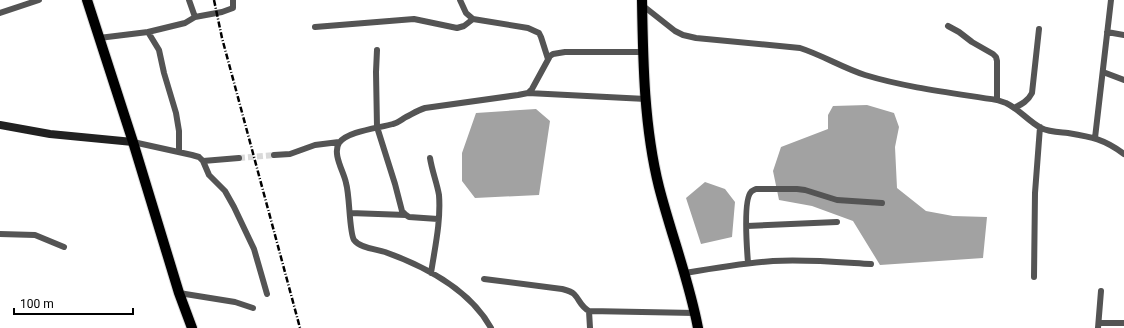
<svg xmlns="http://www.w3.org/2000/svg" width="1124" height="328" font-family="Roboto,sans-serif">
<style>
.water{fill:#a2a2a2}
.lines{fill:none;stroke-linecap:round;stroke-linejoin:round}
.minor-tunnel{stroke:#d9d9d9;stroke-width:6;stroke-dasharray:6 3;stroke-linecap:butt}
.primary-casing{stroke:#dbdbdb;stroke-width:12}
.minor{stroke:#545454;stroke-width:6}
.secondary{stroke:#212121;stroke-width:8}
.primary{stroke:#000;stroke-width:10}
.rail{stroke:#000;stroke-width:2.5;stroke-dasharray:6 2 1 2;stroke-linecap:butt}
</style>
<rect width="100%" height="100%" fill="#fff"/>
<path class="water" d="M867 105 894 113 899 127 895 147 897 188 926 211 953 216 987 217 983 258 880 265 853 221 812 206 779 200 773 171 781 147 828 129V115L833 106Z
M536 109 550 121 539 195 475 198 462 181V153L476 113Z
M705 182 725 189 735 202 732 237 701 244 686 198Z"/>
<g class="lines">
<path class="minor-tunnel" d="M239 158 274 155"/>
<g class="primary-casing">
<path id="primary" d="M87 0 133 142 179 293 192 328
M642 0C643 62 644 127 659 187 671 234 689 280 698 328"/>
</g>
<path class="minor" d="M189 0 195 17 222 12 233 8V0
M460 0 466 13 473 19 528 28 539 33 541 37 548 59
M642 5 675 31 683 35 696 38 800 48C822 55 843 68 865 75 908 88 953 93 997 100 1000 101 1003 102 1006 103 1019 109 1028 121 1041 128 1049 132 1058 132 1068 133 1092 137 1104 139 1124 154
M0 13 39 0
M948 26 959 32 972 42 993 54 996 57 997 61V100
M315 27 414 19 457 28 464 26 473 19
M148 32 185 23 195 17
M1107 32 1124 35
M99 38 148 32 159 50 164 73 176 113 179 131V152
M377 50 376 72 377 127 395 184 402 211 406 215 409 217 438 219
M1103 72 1124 80
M528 93 646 99
M1014 108C1022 104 1028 101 1032 93L1039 29
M1095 138 1111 0
M133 142 192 155 199 157 203 161 209 175 225 191 234 207 254 249 267 294
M274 155 290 154 315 145 339 142
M430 158C432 171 437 183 439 195 441 221 435 247 431 273
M203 161 239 158
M350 213 406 215
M747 226 837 222
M0 234 35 235 64 247
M748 263C747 250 743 200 751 192 751 191 756 189 756 189H797L805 190 837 200 882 203
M685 273C714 268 743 263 773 261 805 259 838 262 871 264
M1034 277 1035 193 1040 127
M484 279 562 289C566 290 571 291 574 294 580 300 580 306 589 311L695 313
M179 293 235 302 253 308
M589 311 590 328
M1099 323H1124
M491 328C470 290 424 266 385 252 375 249 360 248 354 240 349 232 350 196 346 183 344 172 332 154 339 143 347 131 380 128 393 124 398 123 401 120 406 117 412 114 418 110 425 108L518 95 528 93 532 89 550 56 553 54 565 52H643
M1098 328 1101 291"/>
<path class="secondary" d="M0 125 50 134 133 142"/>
<use href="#primary" class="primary"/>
<path class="rail" d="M214 0 222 38 300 328"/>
</g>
<path d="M14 308v6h119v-6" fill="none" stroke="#000000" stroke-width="2"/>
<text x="20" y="308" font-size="12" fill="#000000" stroke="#ffffff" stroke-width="3" paint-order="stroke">100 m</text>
</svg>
